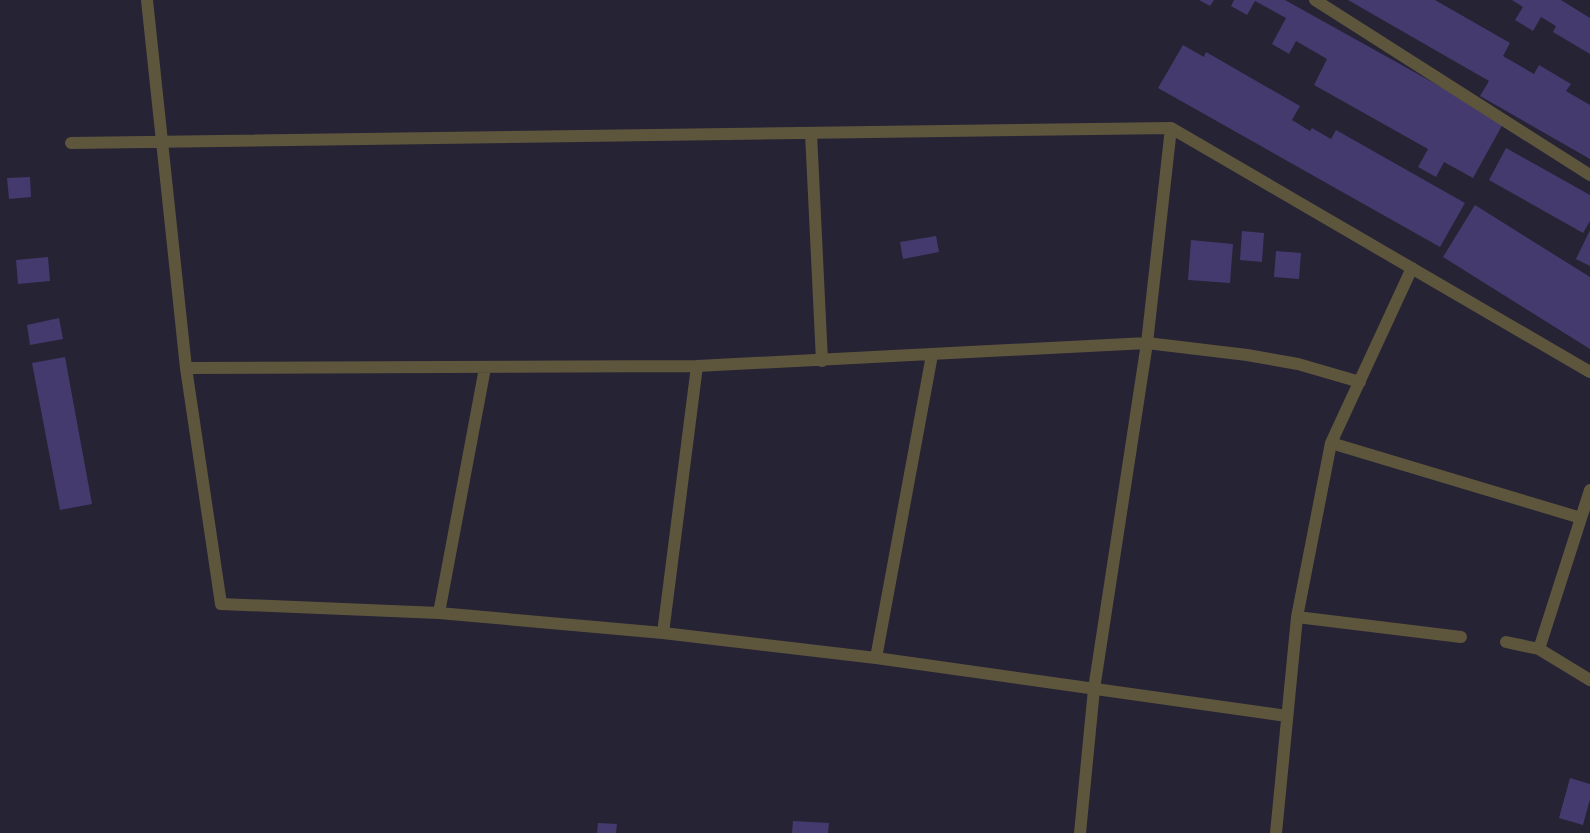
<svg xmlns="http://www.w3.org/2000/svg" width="1590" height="833" font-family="'Exo 2',sans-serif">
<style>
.building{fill:#453a6d}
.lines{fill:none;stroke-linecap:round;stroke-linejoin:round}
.minor{stroke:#5e553d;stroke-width:12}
</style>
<rect width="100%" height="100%" fill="#262335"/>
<path class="building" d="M1199 0H1214L1210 6Z
M1234 0H1285L1504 122 1473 178 1444 162 1436 177 1418 167 1428 149 1314 85 1327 59 1296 41 1289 54 1272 44 1286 18 1255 1 1247 15 1231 6Z
M1348 0H1435L1510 43 1503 56 1534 74 1539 65 1571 84 1566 91 1590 105V159L1480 96 1489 81Z
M1512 0H1561L1590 18V54L1553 32 1556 26 1541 17 1533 31 1515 20 1523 7Z
M1183 45 1204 57 1206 52 1300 106 1292 120 1310 131 1312 128 1331 139 1336 130 1465 203 1440 247 1158 88Z
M1506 148 1590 195V221L1583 233 1489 180Z
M30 177 31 197 9 199 7 178Z
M1475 205 1590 277V349L1443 257Z
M1590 230V266L1576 259Z
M1242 231 1264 233 1262 262 1240 260Z
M936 236 939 252 903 259 900 242Z
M1191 240 1233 244 1230 283 1188 280Z
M1276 251 1301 253 1299 279 1274 277Z
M48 257 50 281 18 284 16 260Z
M59 318 63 339 30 345 27 325Z
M65 357 92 504 60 510 32 363Z
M1570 778 1590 784V799L1583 825 1559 818Z
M793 821 829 823 828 833H792Z
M598 823 617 824 616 833H597Z"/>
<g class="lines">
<path class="minor" d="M147 0 186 368 221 604 439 613 663 633 876 658 1287 716
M1315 0 1590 175
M811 133 822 361
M71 143 1171 128 1590 372
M186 368 697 366 1147 343 1247 355 1298 364 1360 382
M1331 443 1581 518
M439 613 485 368
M1297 617 1461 637
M663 633 697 366
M1506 642 1539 649 1590 680
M1539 649 1590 490
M876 658 932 355
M1080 833 1094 689 1147 343 1171 128
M1276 833 1297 617 1331 443 1412 268"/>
</g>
</svg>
